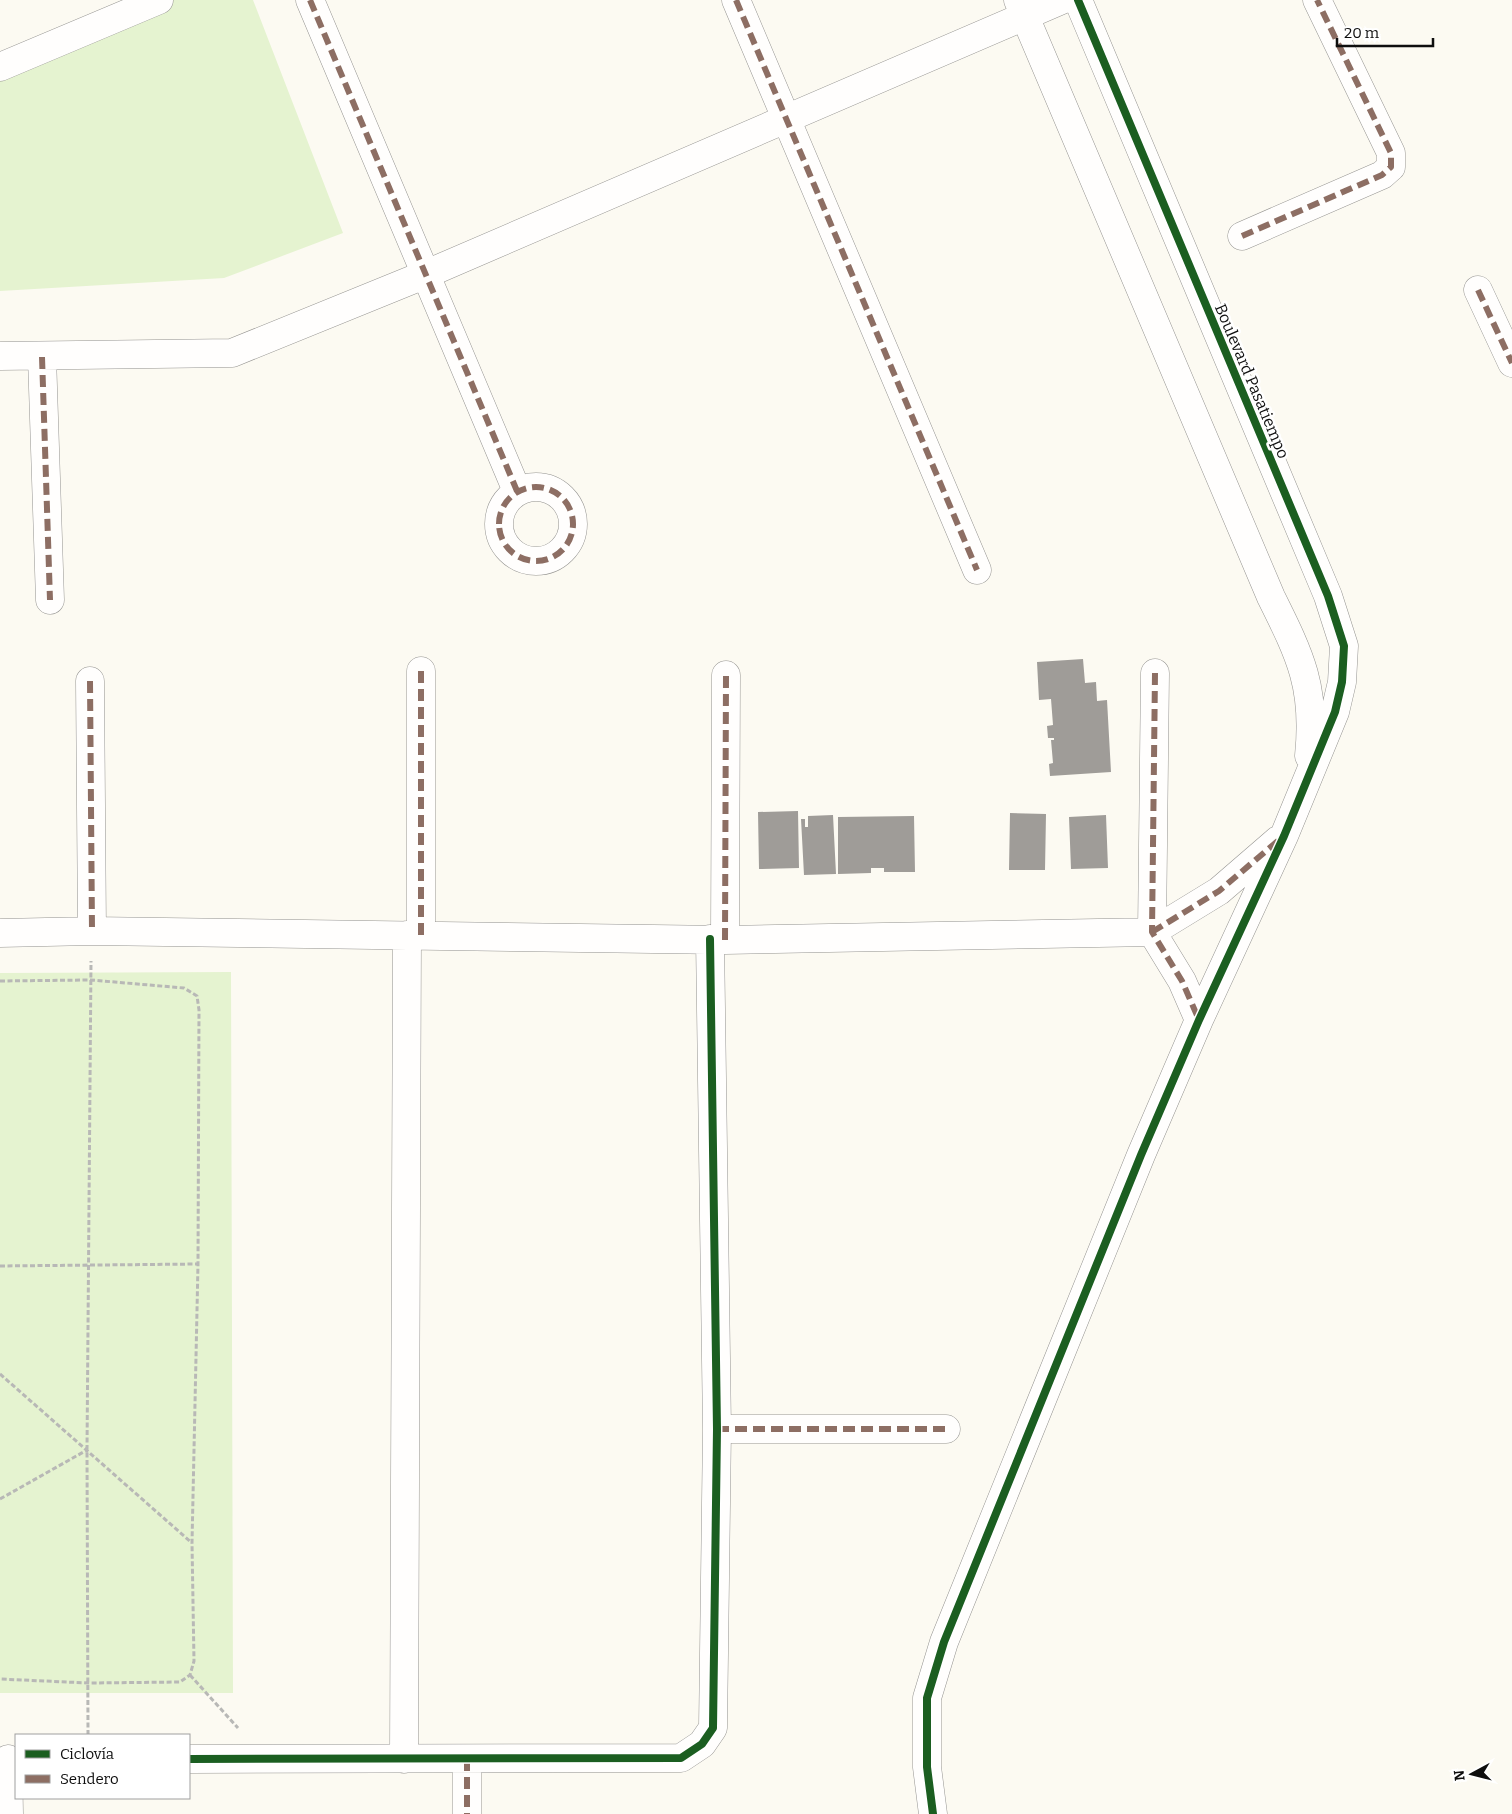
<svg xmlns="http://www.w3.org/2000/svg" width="1512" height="1814" font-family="Bitter,serif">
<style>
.green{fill:#e5f3d0}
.building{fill:#9f9c98}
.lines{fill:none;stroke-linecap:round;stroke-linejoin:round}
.street-casing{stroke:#959491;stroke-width:29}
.path{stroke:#b8b8b6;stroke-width:3;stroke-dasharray:5 2.5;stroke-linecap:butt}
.street{stroke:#fffefd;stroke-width:28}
.quiet{stroke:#8d6e63;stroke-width:6;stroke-dasharray:12 6;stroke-linecap:butt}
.cycleway-casing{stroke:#fff;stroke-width:11}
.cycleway{stroke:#1b5e20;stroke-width:8}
.labels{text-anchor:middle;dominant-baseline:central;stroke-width:5;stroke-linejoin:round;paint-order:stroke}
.street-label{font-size:16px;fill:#0e0e0e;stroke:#fff}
</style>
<rect width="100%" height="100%" fill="#fcfaf2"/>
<path class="green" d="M173 0H253L343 233 224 278 0 291V80Z
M231 972 233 1693H0V973Z"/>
<path class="building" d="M1083 659 1085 683 1096 682 1097 701 1107 700 1111 772 1050 776 1049 764 1053 763 1051 740H1054V738H1048L1047 726 1053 725 1051 699 1039 700 1037 662Z
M798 811 799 868 759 869 758 812Z
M1010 813 1046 814 1045 870H1009Z
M833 815 836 874 804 875 801 819H805V827H808V816Z
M1106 815 1108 868 1071 869 1069 817Z
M914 816 915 872H884V868H871V873L838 874V817Z"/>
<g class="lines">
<g class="street-casing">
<path id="street" d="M310 0 517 491
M736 0 977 570
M1018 0 1271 597C1301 657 1316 688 1309 756
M0 67 159 0
M1242 236 1382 175 1391 167V153L1317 0
M1478 290 1512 363
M0 356 232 353 424 275 1062 0
M42 357 50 600
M499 524a37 37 0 1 1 74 0a37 37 0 1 1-74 0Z
M421 671V935
M1155 673 1152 932 1182 981 1199 1020
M90 681 92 931
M0 933 92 931 725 940 1152 932 1219 891 1278 840
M725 940 726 675
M717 1429H946
M8 1759 9 1814
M189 1759 681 1758 702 1744 713 1728 717 1429 710 939
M404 1759 407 935
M467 1759V1814
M933 1814 927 1767V1698L944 1642 1141 1155 1199 1020 1284 836 1335 712 1342 682 1344 646 1328 596 1078 0"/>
</g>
<path class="path" d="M0 981 91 980 184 988 197 996 199 1010 198 1264 192 1543 194 1661 190 1675 180 1682 88 1683 0 1679
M0 1266 198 1264
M0 1374 192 1543
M0 1499 87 1450
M190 1675 238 1728
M88 1735 87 1450 91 961"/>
<use href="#street" class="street"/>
<path class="quiet" d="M310 0 517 491
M736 0 977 570
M1242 236 1382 175 1391 167V153L1317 0
M1478 290 1512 363
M42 357 50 600
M499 524a37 37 0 1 1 74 0a37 37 0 1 1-74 0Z
M421 671V935
M1155 673 1152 932 1182 981 1199 1020
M90 681 92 931
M1152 932 1219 891 1279 840
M725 940 726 675
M717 1429H946
M467 1759V1814"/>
<g class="cycleway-casing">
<path id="cycleway" d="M189 1759 681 1758 702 1744 713 1728 717 1429 710 939
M933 1814 927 1767V1698L944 1642 1141 1155 1199 1020 1284 836 1335 712 1342 682 1344 646 1328 596 1078 0"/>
</g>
<use href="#cycleway" class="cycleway"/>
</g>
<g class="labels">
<g class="street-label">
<text transform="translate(1252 381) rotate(67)">Boulevard Pasatiempo</text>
</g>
</g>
<rect x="15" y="1734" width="175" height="65" fill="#ffffff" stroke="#9f9f9f"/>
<rect x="25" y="1750" width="25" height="8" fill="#1b5e20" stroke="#9f9f9f"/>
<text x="60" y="1759" font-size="15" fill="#0e0e0e">Ciclovía</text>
<rect x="25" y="1775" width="25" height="8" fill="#8d6e63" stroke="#9f9f9f"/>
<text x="60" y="1784" font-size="15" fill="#0e0e0e">Sendero</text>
<g transform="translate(1472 1774) rotate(263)" stroke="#ffffff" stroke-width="4" paint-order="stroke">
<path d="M0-4L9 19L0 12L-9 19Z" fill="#0e0e0e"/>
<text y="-8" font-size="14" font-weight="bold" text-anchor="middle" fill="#0e0e0e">N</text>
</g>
<path d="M1337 38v8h96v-8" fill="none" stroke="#0e0e0e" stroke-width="2.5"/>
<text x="1344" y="38" font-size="15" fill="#0e0e0e" stroke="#ffffff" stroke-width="4" paint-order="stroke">20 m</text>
</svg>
